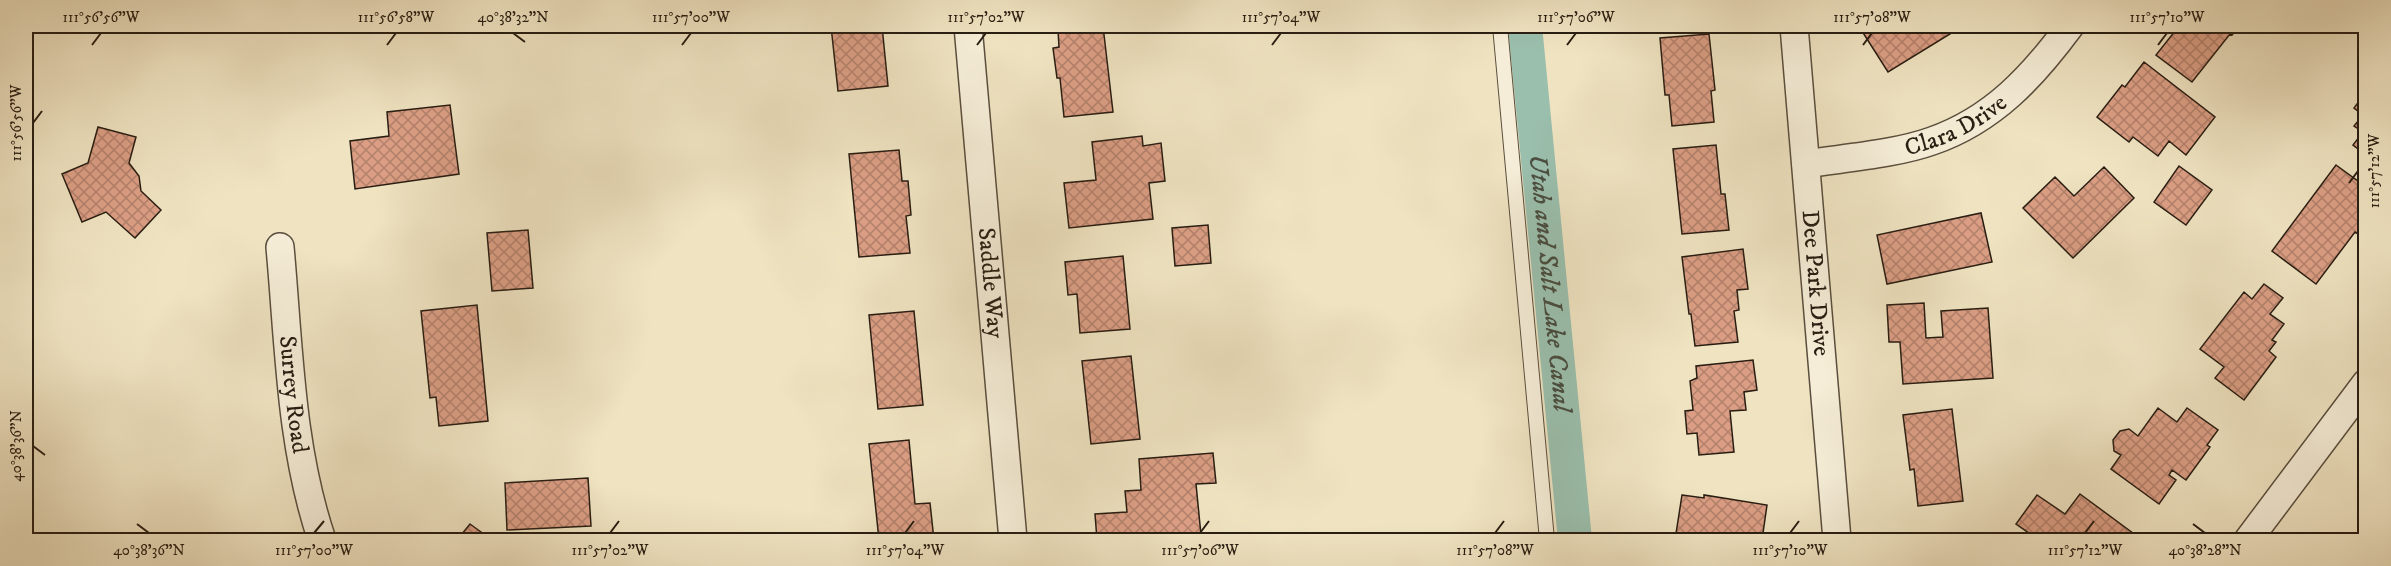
<svg xmlns="http://www.w3.org/2000/svg" width="2391" height="566" font-family="'IM FELL DW Pica',serif">
<style>
.lines{fill:none;stroke-linecap:round;stroke-linejoin:round}
.canal{stroke:#9abfad;stroke-width:34}
.building{fill:url(#building-cross-hatch);stroke:#281d12;stroke-width:1.5}
.lane-casing{stroke:#5a4e3e;stroke-width:16}
.street-casing{stroke:#5a4e3e;stroke-width:30}
.lane{stroke:#f5edd7;stroke-width:14}
.street{stroke:#f5edd7;stroke-width:27}
.ticks{fill:none;stroke:#281d12;stroke-width:2}
.labels{text-anchor:middle;dominant-baseline:central;stroke-width:4.5;stroke-linejoin:round;paint-order:stroke}
.street-label{font-size:24px;fill:#281d12;stroke:#f5edd7}
.water-label{font-size:26px;font-style:italic;fill:#4a4e40;stroke:#f5edd7}
.neatline{fill:none;stroke:#281d12;stroke-width:2}
.ticks-label{font-size:15px;text-anchor:middle;fill:#281d12}
</style>
<defs>
<pattern id="building-cross-hatch" width="8" height="8" patternUnits="userSpaceOnUse" patternTransform="scale(1.5)"><rect width="8" height="8" fill="#db9e84"/><path d="M0 0l8 8M0 8l8-8" fill="none" stroke="#b2806b"/></pattern>
</defs>
<rect width="100%" height="100%" fill="#efe3c1"/>
<filter id="stains"><feTurbulence type="fractalNoise" baseFrequency=".00333" numOctaves="4"/><feColorMatrix values="0 0 0 0 .2 0 0 0 0 .09 0 0 0 0 .02 0 0 0 .5 -.17"/></filter>
<radialGradient id="worn" r=".72"><stop offset=".6" stop-color="#630" stop-opacity="0"/><stop offset="1" stop-color="#630" stop-opacity=".3"/></radialGradient>
<g class="lines">
<path class="canal" id="s1" d="M1525 26 1575 540"/>
</g>
<path class="building" d="M622 26H672L622 30Z
M831 26H882L888 86 838 91Z
M1103 26 1113 112 1064 117 1060 78H1057L1053 48 1059 47 1058 30Z
M1864 26H1963L1888 72 1860 28Z
M2179 26H2239L2232 35 2230 34 2192 82 2156 55Z
M1709 34 1715 90 1711 91 1714 122 1672 126 1669 95H1665L1660 38Z
M2144 62 2215 117 2186 155 2169 141 2158 156 2133 137 2129 142 2097 117 2122 85 2125 87Z
M2365 93H2366V155L2353 145 2363 132 2354 126 2363 115 2354 108Z
M450 105 459 174 355 189 350 141 389 136 387 112Z
M98 127 136 137 129 163 139 176 141 191 161 210 135 238 106 212 82 222 62 174 88 163Z
M1142 136 1143 146 1161 143 1165 181 1149 183 1153 219 1069 228 1064 183 1096 180 1092 142Z
M1716 145 1721 194H1725L1729 230 1682 234 1673 149Z
M899 150 902 181H908L911 215 906 216 910 253 859 257 849 154Z
M2336 165 2366 187V239L2355 232 2316 284 2272 251Z
M2179 166 2212 190 2186 225 2154 202Z
M2104 167 2134 198 2073 258 2023 208 2055 177 2074 196Z
M1981 213 1992 262 1887 284 1877 235Z
M1208 225 1211 263 1175 266 1172 228Z
M528 230 533 288 492 291 487 233Z
M1743 249 1748 289 1737 290 1739 310 1734 311 1738 342 1695 346 1691 314H1689L1682 257Z
M1123 256 1130 329 1080 333 1077 294 1068 295 1065 262Z
M2264 284 2283 298 2270 314 2284 324 2272 340 2276 342 2269 351 2276 357 2244 400 2215 378 2224 367 2200 349 2244 292 2252 299Z
M1924 303 1926 338 1943 337 1941 311 1988 308 1993 378 1903 384 1900 342H1889L1887 305Z
M477 305 488 421 439 426 436 397 430 398 421 311Z
M914 311 923 405 878 409 869 315Z
M1131 356 1140 439 1091 444 1082 361Z
M1753 360 1757 390 1744 392 1746 410 1730 411 1734 452 1699 455 1697 433 1687 434 1685 411 1693 410 1690 381 1697 378 1696 366Z
M2158 408 2177 422 2187 408 2218 430 2207 445 2210 447 2186 480 2172 470 2169 475 2176 480 2159 504 2111 469 2121 455 2114 451 2113 440 2120 431 2129 429 2138 436Z
M1952 409 1963 501 1918 506 1914 469 1910 470 1903 415Z
M909 440 915 504 930 503 934 540H879L869 444Z
M1213 453 1216 483 1196 484 1201 535 1138 540H1097L1095 514 1127 512 1125 491 1141 490 1139 459Z
M588 478 591 526 507 530 505 483Z
M2080 494 2141 539 2140 540H2039L2016 524 2037 495 2065 514Z
M1682 495 1704 498V495L1767 505 1762 540H1675Z
M470 524 492 540H457Z"/>
<g class="lines">
<g class="lane-casing">
<path id="lane" d="M1500 26 1547 540"/>
</g>
<g class="street-casing">
<g id="street">
<path id="s2" d="M968 26 1013 540"/>
<path id="s3" d="M1794 26 1837 540"/>
<path id="s4" d="M1806 164C1844 158 1896 154 1932 141 1993 120 2033 76 2070 26"/>
<path id="s5" d="M280 247C289 345 290 446 322 540"/>
<path d="M2248 540 2366 383"/>
</g>
</g>
<use href="#lane" class="lane"/>
<use href="#street" class="street"/>
</g>
<path class="ticks" d="M513 33 525 42M92 45 101 33M387 45 396 33M682 45 691 33M977 45 986 33M1272 45 1281 33M1567 45 1576 33M1863 45 1872 33M2158 45 2167 33M33 123 42 111M2349 183 2358 171M33 446 45 455M137 524 149 533M2193 524 2205 533M314 533 324 521M610 533 619 521M905 533 914 521M1200 533 1209 521M1495 533 1504 521M1790 533 1799 521M2085 533 2094 521"/>
<g class="labels">
<g class="street-label">
<text stroke="none"><textPath href="#s4" startOffset="156">Clara Drive</textPath></text>
<text stroke="none"><textPath href="#s2" startOffset="258">Saddle Way</textPath></text>
<text stroke="none"><textPath href="#s3" startOffset="258">Dee Park Drive</textPath></text>
<text stroke="none"><textPath href="#s5" startOffset="148">Surrey Road</textPath></text>
</g>
<g class="water-label">
<text stroke="none"><textPath href="#s1" startOffset="258">Utah and Salt Lake Canal</textPath></text>
</g>
</g>
<rect width="2391" height="566" fill="none" stroke="#efe3c1" stroke-width="66"/>
<rect x="33" y="33" width="2325" height="500" class="neatline"/>
<g class="ticks-label">
<text x="101" y="22">111°56'56"W</text>
<text x="396" y="22">111°56'58"W</text>
<text x="513" y="22">40°38'32"N</text>
<text x="691" y="22">111°57'00"W</text>
<text x="986" y="22">111°57'02"W</text>
<text x="1281" y="22">111°57'04"W</text>
<text x="1576" y="22">111°57'06"W</text>
<text x="1872" y="22">111°57'08"W</text>
<text x="2167" y="22">111°57'10"W</text>
<text transform="translate(16 123) rotate(-90)" y="5">111°56'56"W</text>
<text transform="translate(2374 171) rotate(-90)" y="5">111°57'12"W</text>
<text transform="translate(16 446) rotate(-90)" y="5">40°38'36"N</text>
<text x="149" y="555">40°38'36"N</text>
<text x="314" y="555">111°57'00"W</text>
<text x="610" y="555">111°57'02"W</text>
<text x="905" y="555">111°57'04"W</text>
<text x="1200" y="555">111°57'06"W</text>
<text x="1495" y="555">111°57'08"W</text>
<text x="1790" y="555">111°57'10"W</text>
<text x="2085" y="555">111°57'12"W</text>
<text x="2205" y="555">40°38'28"N</text>
</g>
<rect width="100%" height="100%" filter="url(#stains)"/>
<rect width="100%" height="100%" fill="url(#worn)"/>
</svg>
